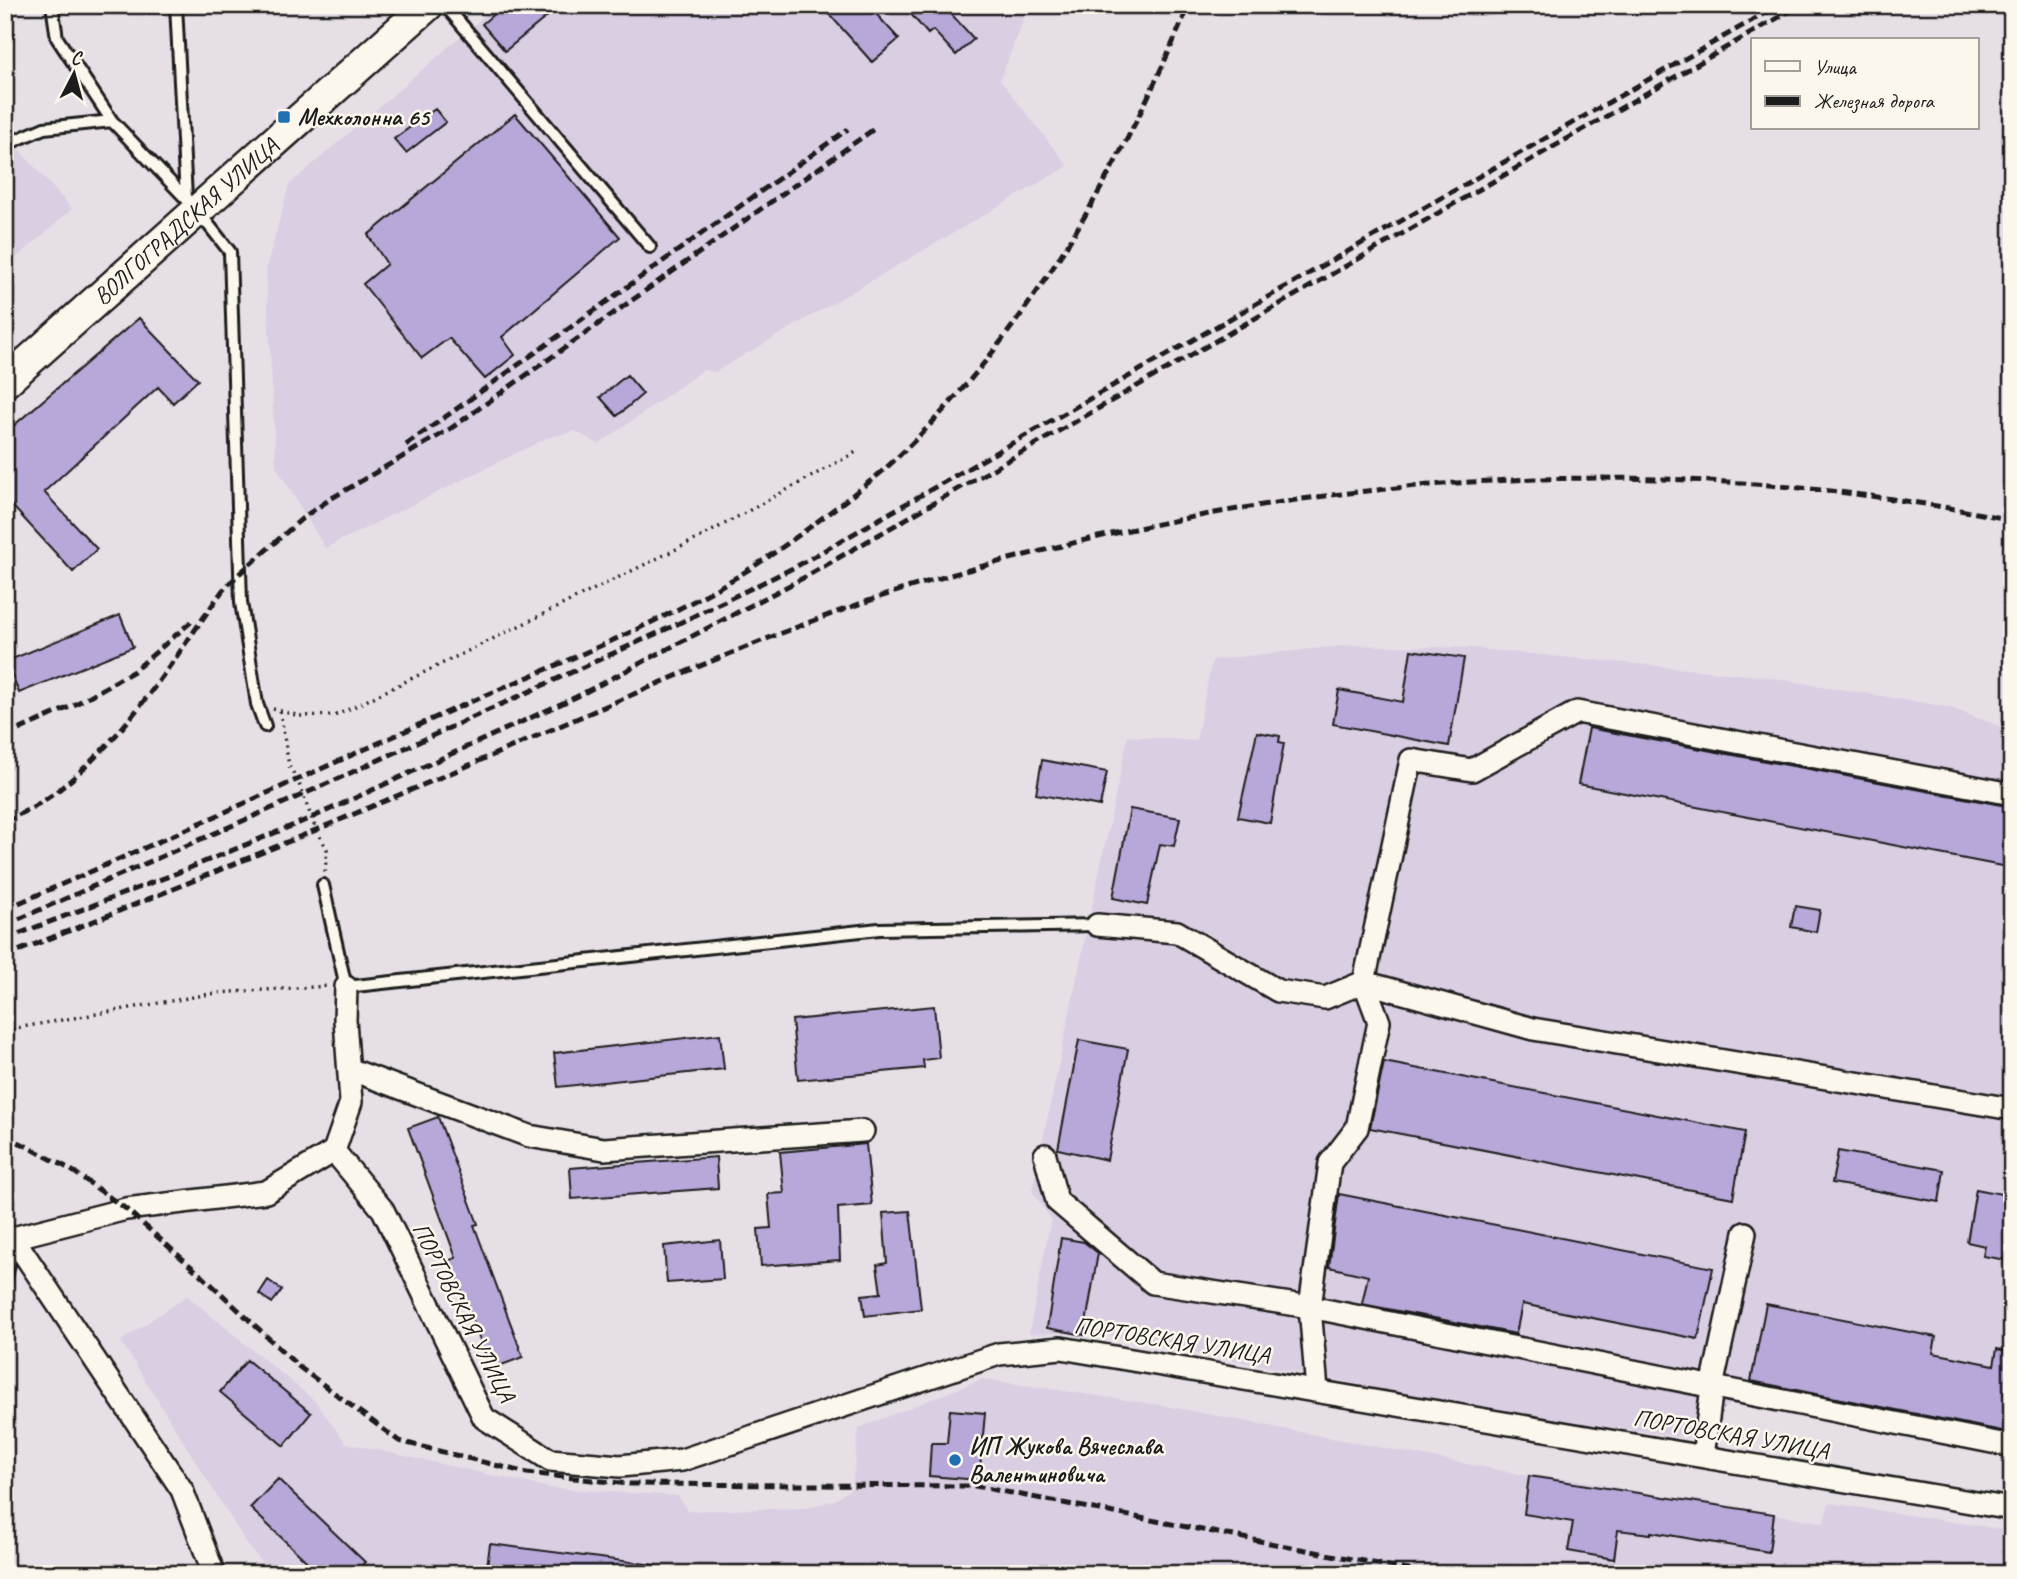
<svg xmlns="http://www.w3.org/2000/svg" width="2017" height="1579" font-family="Caveat,sans-serif">
<style>
.built{fill:#d9cee2}
.building{fill:#b7a8d9;stroke:#1c1c1c;stroke-width:2}
.lines{fill:none;stroke-linecap:round;stroke-linejoin:round}
.service-casing{stroke:#1c1c1c;stroke-width:16}
.minor-casing{stroke:#1c1c1c;stroke-width:26}
.secondary-casing{stroke:#1c1c1c;stroke-width:35}
.path{stroke:#1c1c1c;stroke-width:3.5;stroke-dasharray:2 5;stroke-linecap:butt}
.service{stroke:#fbf7ec;stroke-width:10}
.minor{stroke:#fbf7ec;stroke-width:21}
.secondary{stroke:#fbf7ec;stroke-width:30}
.rail{stroke:#1c1c1c;stroke-width:5;stroke-dasharray:10 5;stroke-linecap:butt}
.poi-dot{fill:#1f6fb2;stroke:#fbf7ec;stroke-width:2.5}
.labels{text-anchor:middle;dominant-baseline:central;stroke-width:5;stroke-linejoin:round;paint-order:stroke}
.poi-label{font-size:24px;font-weight:bold;fill:#1c1c1c;stroke:#fbf7ec;text-anchor:start}
.street-label{font-size:24px;fill:#1c1c1c;stroke:#fbf7ec}
</style>
<rect width="100%" height="100%" fill="#e7dfe6"/>
<filter id="ink" filterUnits="userSpaceOnUse"><feTurbulence type="fractalNoise" baseFrequency=".0143" numOctaves="2"/><feDisplacementMap in="SourceGraphic" scale="14" xChannelSelector="R" yChannelSelector="G"/><feConvolveMatrix kernelMatrix="1 2 1 2 8 2 1 2 1" color-interpolation-filters="sRGB"/></filter>
<g filter="url(#ink)">
<path class="built" d="M497 5H1029L1000 80 1068 166 715 372 703 370 599 444 575 431 547 438 325 548 276 466 266 269 289 185Z
M5 134 72 209 5 268Z
M1350 645 1470 648 1759 676 1948 707 2012 731V1456L1731 1403 1687 1438 1464 1405 1091 1332 1029 1334 1051 1219 1032 1191 1128 736 1196 741 1212 660Z
M187 1296 315 1401 346 1443 550 1488 678 1496 687 1511 807 1508 835 1500 852 1488 859 1428 982 1379 1160 1405 1529 1476 1580 1480 1666 1499H1693L1824 1523 1829 1503 2012 1531V1574H271L245 1541 121 1341Z"/>
<path class="building" d="M504 5H561L505 51 482 24Z
M821 5H868L899 39 872 62Z
M903 5H943L974 39 956 55 933 30 928 34Z
M435 109 446 122 406 153 394 139Z
M515 114 620 237 502 337 515 355 485 379 449 338 422 358 363 284 387 264 368 235Z
M139 318 198 380 173 403 158 387 44 492 97 549 73 572 5 498V433Z
M627 375 643 394 617 416 600 397Z
M120 615 133 647 19 693 7 661Z
M1411 650 1464 658 1449 746 1333 724 1339 690 1403 702Z
M1589 728 2012 807V868L1578 784Z
M1257 732 1280 736 1279 742 1284 743 1270 823 1238 817Z
M1042 760 1107 772 1100 806 1036 794Z
M1130 809 1180 818 1174 846 1160 844 1147 905 1113 898Z
M1795 906 1820 910 1816 932 1791 927Z
M934 1006 939 1058 923 1060 924 1068 798 1080 792 1020Z
M720 1034 724 1069 558 1087 554 1053Z
M1079 1040 1128 1049 1107 1160 1058 1149Z
M1384 1062 1745 1132 1733 1198 1370 1128Z
M438 1117 478 1224 474 1225 523 1357 491 1369 450 1260 456 1258 408 1128Z
M866 1144 872 1205 838 1208 840 1260 761 1266 758 1229 771 1228 768 1194 784 1193 780 1152Z
M1838 1151 1944 1170 1939 1202 1832 1183Z
M716 1157 718 1188 572 1199 570 1168Z
M1976 1189 2012 1196V1261L1983 1256 1985 1246 1967 1242Z
M1339 1194 1713 1268 1698 1339 1522 1304 1516 1334 1362 1304 1368 1276 1329 1267Z
M910 1211 921 1309 865 1316 862 1295 881 1293 877 1265 887 1263 883 1213Z
M1061 1238 1084 1242 1098 1253 1084 1335 1047 1328Z
M720 1240 723 1279 667 1283 664 1246Z
M268 1280 282 1290 272 1303 259 1294Z
M1766 1304 1936 1337 1933 1353 1994 1365 1997 1349 2012 1352V1433L1751 1381Z
M247 1360 311 1413 284 1446 220 1392Z
M950 1410 985 1413 979 1480 929 1476 931 1443H947Z
M1529 1476 1774 1514 1769 1552 1651 1532V1534L1618 1530 1614 1559 1568 1551 1573 1522 1524 1514Z
M278 1479 365 1562 354 1574H320L250 1508Z
M490 1544 655 1565 654 1574H486Z"/>
<g class="lines">
<g class="service-casing">
<path id="service" d="M52 5 57 38 112 121 197 210 230 252 241 602 257 704 265 726
M176 5 186 198
M445 5 650 247
M5 145 44 128 112 121
M323 885 346 987 879 929 1097 925
M5 1282 14 1241"/>
</g>
<g class="minor-casing">
<path id="minor" d="M1097 925 1177 932 1278 991 1325 998 1364 982 1533 1029 2012 1109
M346 987 345 1020 351 1102 334 1151 383 1210 484 1418 550 1460 620 1466 682 1460 999 1354 1061 1348 2012 1509
M349 1069 529 1136 604 1149 863 1131
M1045 1155 1057 1201 1153 1283 1310 1307 2012 1446
M14 1239 182 1490 214 1574
M5 1240 126 1209 266 1192 334 1151
M1317 1390 1310 1307 1330 1163 1357 1128 1379 1022 1364 982 1411 760 1472 770 1577 712 2012 794
M1703 1456 1712 1387 1745 1233"/>
</g>
<g class="secondary-casing">
<g id="secondary">
<path id="s1" d="M5 382 428 5"/>
</g>
</g>
<path class="path" d="M273 709 300 716 337 715 699 538 856 452
M280 711 289 766 298 781 316 830 327 849 325 872
M5 1030 216 993 329 986"/>
<use href="#service" class="service"/>
<use href="#minor" class="minor"/>
<use href="#secondary" class="secondary"/>
<path class="rail" d="M406 445 848 129
M5 736 72 706 134 671 192 621
M5 822C22 812 41 804 56 792 126 738 172 661 223 590L240 573 305 516 332 498 450 429 874 129
M5 909C155 844 303 777 452 710 549 667 650 629 740 575 776 553 809 528 842 503 856 492 871 481 885 469 1023 342 1117 177 1189 5
M5 925 302 795 671 627 797 566 1779 5
M5 939 177 873 311 818 576 697 805 577 1800 5
M5 956C162 895 317 830 472 764 598 710 723 653 851 607 917 583 985 565 1053 548 1370 468 1691 454 2012 520
M5 1135 70 1169 126 1209 211 1284 298 1366 399 1441 527 1473 629 1484 975 1486 1430 1574"/>
</g>
</g>
<g class="poi-dot">
<rect x="277" y="110" width="14" height="14" rx="3.5"/>
<circle cx="955" cy="1460" r="7"/>
</g>
<g class="labels">
<g class="poi-label">
<text x="298" y="117">Мехколонна 65</text>
<text x="969" y="1446">ИП Жукова Вячеслава<tspan x="969" dy="28">Валентиновича</tspan></text>
</g>
<g class="street-label">
<text stroke="none"><textPath href="#s1" startOffset="242">ВОЛГОГРАДСКАЯ УЛИЦА</textPath></text>
<text transform="translate(464 1312) rotate(63)">ПОРТОВСКАЯ УЛИЦА</text>
<text transform="translate(1172 1340) rotate(9)">ПОРТОВСКАЯ УЛИЦА</text>
<text transform="translate(1731 1434) rotate(10)">ПОРТОВСКАЯ УЛИЦА</text>
</g>
</g>
<rect width="2017" height="1579" fill="none" stroke="#fbf7ec" stroke-width="28"/>
<rect x="14" y="14" width="1989" height="1551" fill="none" stroke="#1c1c1c" stroke-width="2.5" filter="url(#ink)"/>
<rect x="1751" y="38" width="228" height="91" fill="#fbf7ec" stroke="#a29f99" stroke-width="2"/>
<rect x="1765" y="61" width="35" height="10" fill="#fbf7ec" stroke="#a29f99" stroke-width="2"/>
<text x="1814" y="74" font-size="21" fill="#1c1c1c">Улица</text>
<rect x="1765" y="96" width="35" height="10" fill="#1c1c1c" stroke="#a29f99" stroke-width="2"/>
<text x="1814" y="108" font-size="21" fill="#1c1c1c">Железная дорога</text>
<g transform="translate(74 74) rotate(6)" stroke="#fbf7ec" stroke-width="5" paint-order="stroke">
<path d="M0-5L12 26L0 18L-12 26Z" fill="#1c1c1c"/>
<text y="-10" font-size="19" font-weight="bold" text-anchor="middle" fill="#1c1c1c">С</text>
</g>
</svg>
